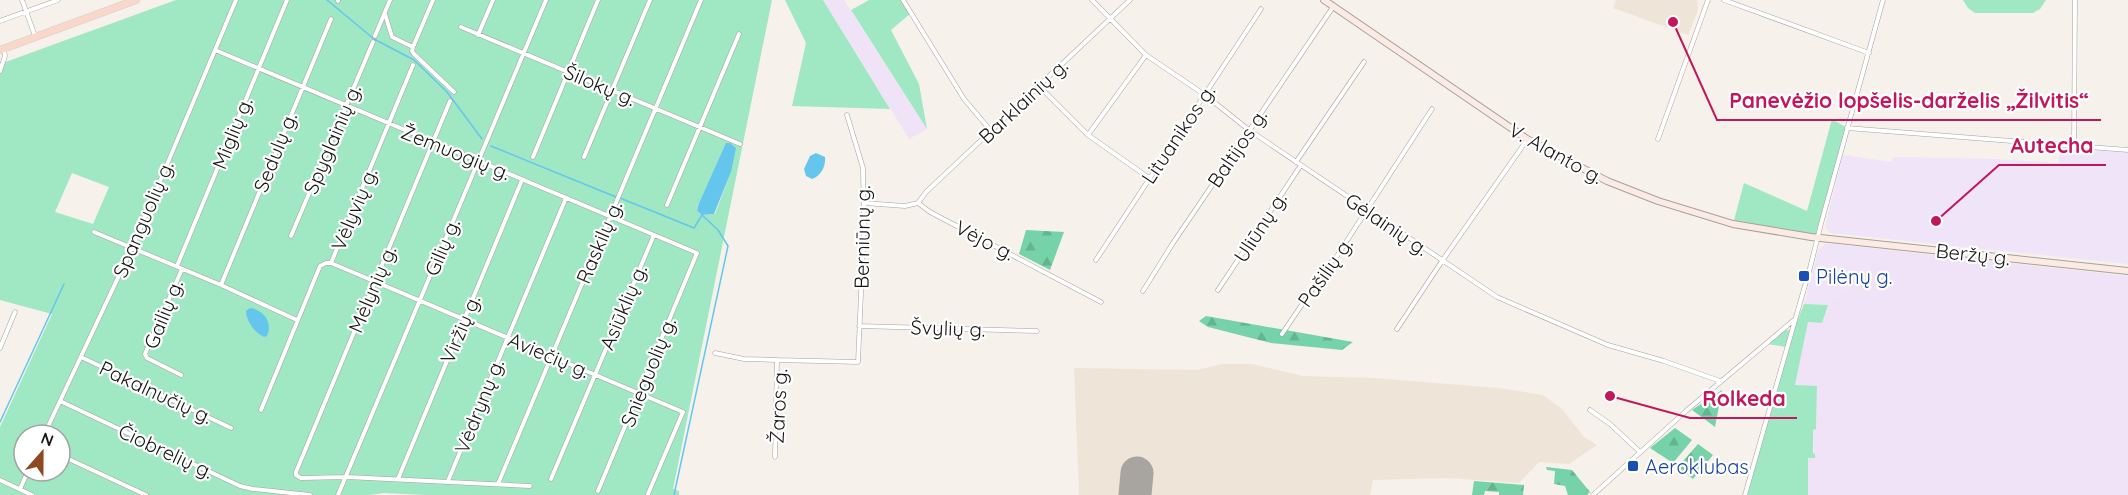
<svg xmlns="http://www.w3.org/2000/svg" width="2128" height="495" font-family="Quicksand,sans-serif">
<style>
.commercial{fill:#efe4f8}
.industrial{fill:#f0e3f8}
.built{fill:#efe4d8}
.green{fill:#a0e7c4;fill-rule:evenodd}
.forest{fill:url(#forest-firs)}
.water{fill:#65c6ed}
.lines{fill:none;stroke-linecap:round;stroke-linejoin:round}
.stream{stroke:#65c6ed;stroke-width:1.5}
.runway{stroke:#a8a49f;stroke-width:33}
.minor-casing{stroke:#a7a19c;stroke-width:5}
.secondary-casing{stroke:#a7a19c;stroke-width:8}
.primary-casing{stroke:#d1d0d0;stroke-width:8}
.minor{stroke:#fff;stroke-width:4}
.secondary{stroke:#fcebe5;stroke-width:6}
.primary{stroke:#f9d7cb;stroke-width:7}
.transit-dot{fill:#1a4fb4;stroke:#fff;stroke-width:2}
.labels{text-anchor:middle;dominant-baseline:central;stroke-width:4.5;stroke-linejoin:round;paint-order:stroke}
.street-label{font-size:20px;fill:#181614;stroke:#fff}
.transit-label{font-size:20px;fill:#164399;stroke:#fff;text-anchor:start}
.leader{fill:none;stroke:#c2185b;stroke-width:2}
.callout-dot{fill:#c2185b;stroke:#fff;stroke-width:2}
.callout-label{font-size:21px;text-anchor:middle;font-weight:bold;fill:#c2185b;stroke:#fff;stroke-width:4.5;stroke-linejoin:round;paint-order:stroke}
</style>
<defs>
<pattern id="forest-firs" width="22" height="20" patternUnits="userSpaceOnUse" patternTransform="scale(1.5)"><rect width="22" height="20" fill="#76d2a8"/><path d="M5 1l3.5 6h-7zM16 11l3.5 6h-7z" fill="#65b490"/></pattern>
</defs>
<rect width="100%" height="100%" fill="#f7f1eb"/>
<path class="commercial" d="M2060 147 2128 152V264L1831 233 1825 227 1843 155 1892 162 1893 157 1995 159 2058 163Z
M1825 244H1832L1889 250 1828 305 1804 304 1818 251Z"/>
<path class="industrial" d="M823 0H844L927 129 909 139Z
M1889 250 2128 276V495H1808V458H1814L1813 429H1816L1817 387 1795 385 1808 322 1822 323 1828 305Z"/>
<path class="built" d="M1616 0H1697L1698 10 1688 35 1613 8Z
M1222 364H1252L1303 376 1374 378 1498 388 1543 395 1562 409 1584 437 1597 445 1569 464 1539 462 1519 483 1448 478 1373 480 1370 495H1079L1074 368 1197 370Z"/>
<path class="green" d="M176 0H772L673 489 679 491V495H426L384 493 369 495H0V427L52 314 0 300V64ZM726 144 731 172 715 214 702 215 697 211 699 203ZM72 173 109 187 93 224 55 212ZM24 435H60V471H24Z
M785 0H823L890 109 792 106 806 43Z
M869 0H903L911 13 891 30 919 84 927 129 851 10Z
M1963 0H2046L2040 9 2033 13H1975L1968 8Z
M1832 119 1847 128 1818 238 1733 224 1744 183 1807 211Z
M1804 304 1828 305 1822 323 1808 322 1795 385 1817 386 1816 429 1813 430V453L1815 454V458H1808V495H1745L1786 347 1767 344 1783 331 1794 329Z"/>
<path class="forest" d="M1026 230 1064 232 1050 270 1019 254Z
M1206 316 1353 342 1342 350 1271 343 1208 327 1199 321Z
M1722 390 1715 427 1692 410Z
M1675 428 1692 440 1673 463 1650 448Z
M1698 444 1713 455 1693 479 1678 467Z
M1546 467 1572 470 1590 492 1587 495H1568L1565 486 1554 484 1555 471 1547 470Z
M1474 481 1524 485 1523 495H1499V492L1485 491 1484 495H1472Z"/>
<path class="water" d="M726 143H730L736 148 731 172 714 214 702 215 697 211 699 203Z
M816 153 825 157C826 166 821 176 812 179L806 176 804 169 810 156Z
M250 308C264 310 273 322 267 336L264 337C255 333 246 321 246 311Z"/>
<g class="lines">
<path class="stream" d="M327 0 374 39 414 60 447 92 482 139
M491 146 616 197
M620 198 694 228 702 215 718 230 728 246 674 495
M0 422 64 284"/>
<path class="runway" d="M1135 495 1137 473"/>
<g class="minor-casing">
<path id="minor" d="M22 0 35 36
M903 0 964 99 991 131
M1092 0 1146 55 1205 95 1249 130 1497 297 1608 345 1664 361 1720 381
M1724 0 1869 53
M338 1V0
M385 14 392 37 413 47
M0 21 58 0
M461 27 740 144
M478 35 493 0
M375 36 390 0
M413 47 412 51 414 54 454 92
M413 47 433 0
M215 50 697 253 598 491
M0 71 5 56 4 49
M1039 86 1088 135 1149 178
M450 101 296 472V475L301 478 347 477 530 486
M1847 128 2128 150
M1088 135 1146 55
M1658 139 1708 0
M2074 146 2075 0
M533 157 598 0
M584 157 650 0
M1296 162 1364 62
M864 203 905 206 918 203 930 212 1101 302
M918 203 926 192 1130 0
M667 205 739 34
M94 232 221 285 297 320
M291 236 373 42
M1096 260 1261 9
M331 263 413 65
M177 266 287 0
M221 285 331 19
M1218 290 1301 165
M1143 291 1173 243 1333 7
M859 326 1037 331
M1397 329 1442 261 1527 140
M1282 334 1330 263 1337 256 1432 109
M0 348 15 312
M715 353 744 359 777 360
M81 357 231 428
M181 375 147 358 145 354 182 269
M60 401 240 486 253 489 310 495
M261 410 320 266 326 263H331L683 412 648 494
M1590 410 1610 424 1639 451
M44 435 132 248 236 0
M60 455 146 495
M775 457 777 360 858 362 864 226 863 168 847 115
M398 479 522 180
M551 479 654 235
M0 480 32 495
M448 481 566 198
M498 484 701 0
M20 489 28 471
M338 495 546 0
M1593 495 1686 411 1794 320
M1745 495 1810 268 1822 220 1883 0"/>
</g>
<g class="secondary-casing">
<path id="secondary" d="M1324 0 1527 139 1607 181 1658 201 1733 224 1811 237 2128 271"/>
</g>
<g class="primary-casing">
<path id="primary" d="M0 50 136 0"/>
</g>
<use href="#minor" class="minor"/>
<use href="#secondary" class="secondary"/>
<use href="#primary" class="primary"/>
</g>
<g class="transit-dot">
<rect x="1798" y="270" width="12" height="12" rx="3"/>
<rect x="1627" y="460" width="12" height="12" rx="3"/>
</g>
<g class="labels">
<g class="street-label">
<text transform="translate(600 85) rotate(23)">Šilokų g.</text>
<text transform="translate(1023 101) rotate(-43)">Barklainių g.</text>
<text transform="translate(232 133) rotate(-68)">Miglių g.</text>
<text transform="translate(1178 134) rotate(-56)">Lituanikos g.</text>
<text transform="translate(332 139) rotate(-67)">Spyglainių g.</text>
<text transform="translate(1237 148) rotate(-56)">Baltijos g.</text>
<text transform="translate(275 152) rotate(-68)">Sedulų g.</text>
<text transform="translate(456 152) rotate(22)">Žemuogių g.</text>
<text transform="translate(1556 153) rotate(29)">V. Alanto g.</text>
<text transform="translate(354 209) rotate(-67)">Vėlyvių g.</text>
<text transform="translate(143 219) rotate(-67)">Spanguolių g.</text>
<text transform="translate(1387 224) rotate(34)">Gėlainių g.</text>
<text transform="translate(1260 227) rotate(-57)">Uliūnų g.</text>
<text transform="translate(862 237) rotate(-89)">Berniūnų g.</text>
<text transform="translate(985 240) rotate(27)">Vėjo g.</text>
<text transform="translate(599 242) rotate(-67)">Raskilų g.</text>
<text transform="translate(442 247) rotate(-67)">Gilių g.</text>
<text transform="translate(1973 254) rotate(6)">Beržų g.</text>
<text transform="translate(1325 272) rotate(-55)">Pašilių g.</text>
<text transform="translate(372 289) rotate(-67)">Mėlynių g.</text>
<text transform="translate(623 307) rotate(-67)">Asiūklių g.</text>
<text transform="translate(163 314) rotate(-68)">Gailių g.</text>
<text transform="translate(948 328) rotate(2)">Švylių g.</text>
<text transform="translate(460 329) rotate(-67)">Viržių g.</text>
<text transform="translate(549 355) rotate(23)">Aviečių g.</text>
<text transform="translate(648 372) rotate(-68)">Snieguolių g.</text>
<text transform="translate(156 392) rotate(25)">Pakalnučių g.</text>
<text transform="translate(479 406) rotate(-68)">Vėdrynų g.</text>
<text transform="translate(778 406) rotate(-87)">Žaros g.</text>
<text transform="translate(166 451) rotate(25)">Čiobrelių g.</text>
</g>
<g class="transit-label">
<text x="1816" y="276">Pilėnų g.</text>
<text x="1645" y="466">Aeroklubas</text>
</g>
</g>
<path class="leader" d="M1673 22L1717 120H2101M1936 221L1999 165H2106M1610 396L1690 418H1797"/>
<g class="callout-dot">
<circle cx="1673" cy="22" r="6"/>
<circle cx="1936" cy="221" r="6"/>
<circle cx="1610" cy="396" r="6"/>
</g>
<g class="callout-label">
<text x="1909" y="108">Panevėžio lopšelis-darželis „Žilvitis“</text>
<text x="2052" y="153">Autecha</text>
<text x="1744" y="406">Rolkeda</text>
</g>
<g transform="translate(42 453) rotate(21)"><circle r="28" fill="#ffffff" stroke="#a3a2a1" stroke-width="1.5"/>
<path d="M0-4.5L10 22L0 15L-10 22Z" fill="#8f4922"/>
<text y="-9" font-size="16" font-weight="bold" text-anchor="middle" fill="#181614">N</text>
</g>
</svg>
